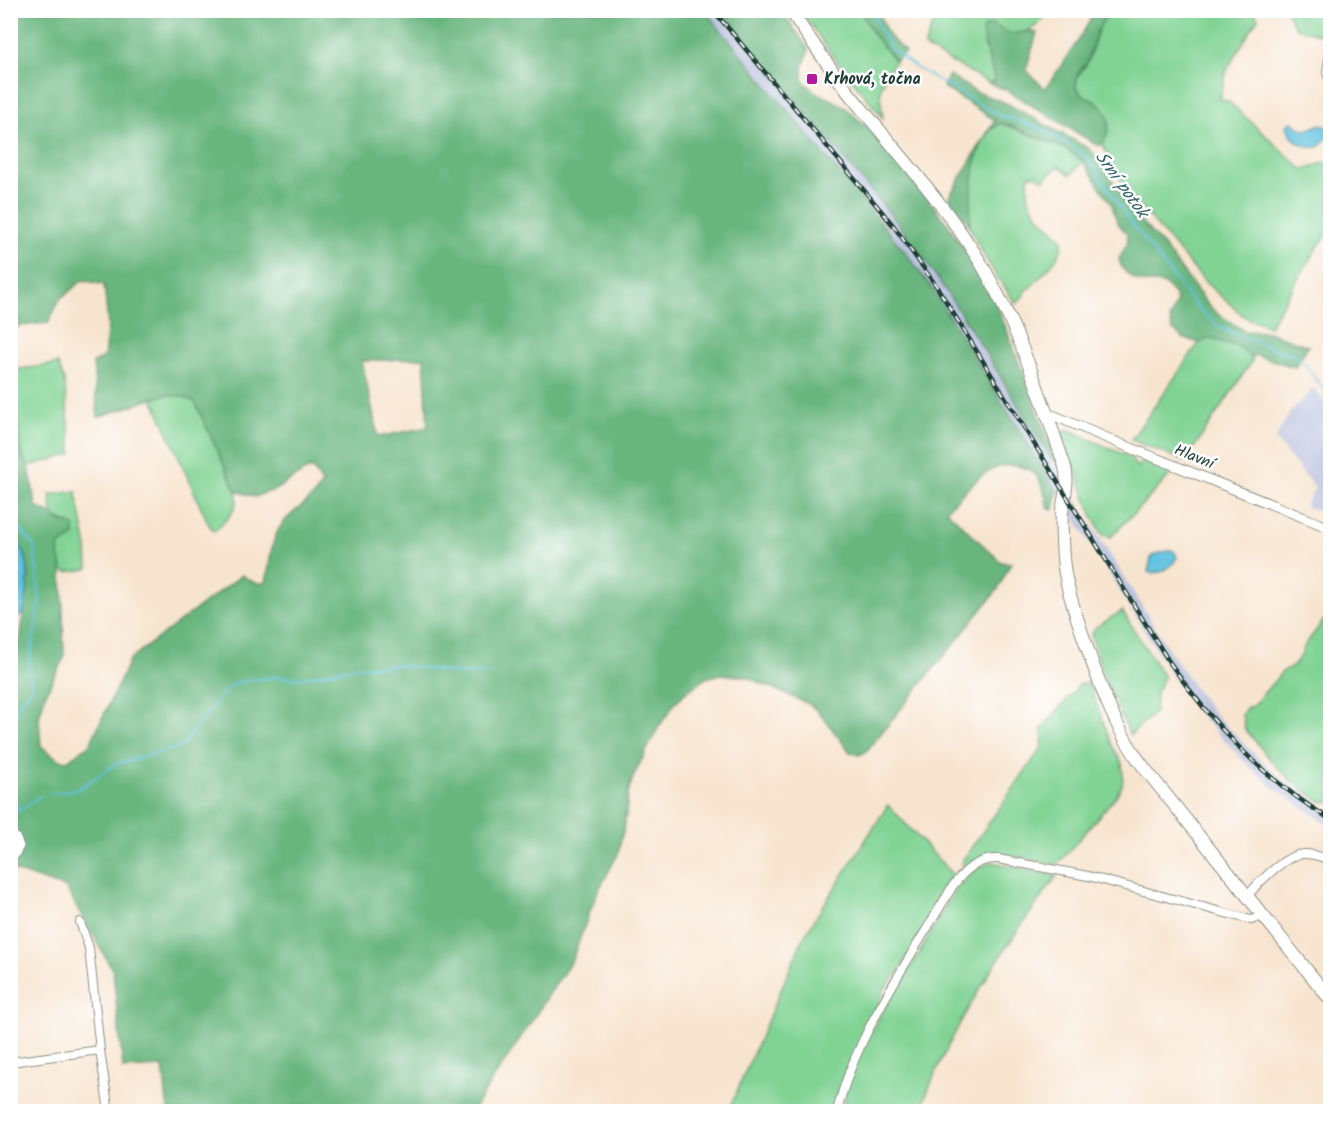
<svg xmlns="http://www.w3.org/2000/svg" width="1341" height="1122" font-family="Kalam,sans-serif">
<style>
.industrial{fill:#bcc3de}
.green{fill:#81d394;stroke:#508864;stroke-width:1.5}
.forest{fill:#68b57e;stroke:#447959;stroke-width:1.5;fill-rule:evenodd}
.water{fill:#62c3e0;stroke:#40808a;stroke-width:1.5}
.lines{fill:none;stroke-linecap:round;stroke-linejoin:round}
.stream{stroke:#62c3e0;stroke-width:2}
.minor-casing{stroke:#8b9082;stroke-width:10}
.tertiary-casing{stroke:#8b9082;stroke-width:11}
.primary-casing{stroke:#8b9082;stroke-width:14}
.minor{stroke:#fff;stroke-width:8}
.tertiary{stroke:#fff;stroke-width:9}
.primary{stroke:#fff;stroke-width:12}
.rail-casing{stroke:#1f3d34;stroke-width:4.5}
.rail{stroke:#fff;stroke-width:2;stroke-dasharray:7;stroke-linecap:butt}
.poi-dot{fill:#b5179e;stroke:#fff;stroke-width:2}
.labels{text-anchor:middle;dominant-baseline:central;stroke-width:5;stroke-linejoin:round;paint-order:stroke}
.poi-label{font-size:16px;font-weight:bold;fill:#1f3d34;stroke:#fff;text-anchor:start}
.street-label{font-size:16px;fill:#1f3d34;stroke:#fff}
.water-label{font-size:18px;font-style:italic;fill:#336568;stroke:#fff}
</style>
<rect width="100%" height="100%" fill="#fff"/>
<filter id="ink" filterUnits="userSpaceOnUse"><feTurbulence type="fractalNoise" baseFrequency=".0167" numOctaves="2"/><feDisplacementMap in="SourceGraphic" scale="12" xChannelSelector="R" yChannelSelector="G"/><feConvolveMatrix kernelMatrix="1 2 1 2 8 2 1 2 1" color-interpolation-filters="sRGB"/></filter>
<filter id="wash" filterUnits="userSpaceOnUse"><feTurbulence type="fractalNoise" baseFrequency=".008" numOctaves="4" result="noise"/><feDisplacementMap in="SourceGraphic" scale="24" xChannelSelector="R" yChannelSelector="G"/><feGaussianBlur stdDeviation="1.35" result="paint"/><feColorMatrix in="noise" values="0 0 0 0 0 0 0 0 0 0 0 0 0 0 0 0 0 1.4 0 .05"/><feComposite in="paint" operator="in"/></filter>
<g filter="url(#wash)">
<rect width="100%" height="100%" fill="#f7e4cf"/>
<path class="industrial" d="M705 11H721L897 222 942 284 1173 656 1194 687 1214 713 1256 756 1281 778 1330 812V826L1273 787 1248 765 1205 720 1184 694 933 290 888 229Z
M1314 388 1330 409V516L1305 506 1315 488 1275 439 1291 411Z"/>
<path class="green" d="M1253 10 1258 18 1227 69 1220 99 1229 102 1302 169 1311 168 1324 162 1330 166V230L1315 251 1269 326 1245 317 1206 283 1127 191 1102 144 1107 136 1094 101 1083 96 1076 87C1076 71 1083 73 1088 61 1095 43 1097 26 1109 11Z
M801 11H860L873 34 895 61C879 86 878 88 883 118L835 59Z
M938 11H1047C1040 27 1028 33 1010 34L1003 29 984 44 995 80 989 83 924 47Z
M1286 11H1330V23L1327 35 1325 36 1296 28Z
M1000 123 1064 148 1083 161 1071 175 1058 166 1044 180 1035 175H1029C1023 210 1041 217 1063 240 1062 260 1041 274 1029 289L1025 290 1024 295 1016 304C1000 280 981 255 971 229 964 211 973 160 982 143 985 135 993 127 1000 123Z
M1210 338C1224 342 1248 346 1252 361L1185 461 1131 440 1199 343Z
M58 364 64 380 72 454 29 466C17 457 12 388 11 370 27 369 42 365 58 364Z
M164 395 181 396 195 402 236 491C241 507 226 521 214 531L209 525 153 399Z
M1069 430 1130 457 1138 468 1142 461 1169 473V476C1151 497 1130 516 1111 537L1103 535 1093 517 1062 434 1064 431Z
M76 491 87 547 88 569 66 572 62 569 58 548 61 544 71 539V524L53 517 50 495Z
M1122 611 1164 677 1156 693 1155 712 1130 735 1106 682 1091 635 1096 627Z
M1330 612V802H1323L1317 799 1294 783 1276 766 1245 729 1242 715 1248 707 1253 706 1282 672 1294 665 1301 656 1305 645Z
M1087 683 1091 689 1112 745 1122 763 1123 777 1122 786 1116 796 1058 864 1054 865C1027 859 990 844 966 867L961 864 962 861 1041 749 1043 738 1041 730 1080 684Z
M888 805 953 875 954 879 898 973 884 989 880 1001 844 1076 833 1111 728 1112 804 936Z
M992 862 1057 876C1003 948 951 1026 920 1111L843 1112C847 1056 892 999 920 952 932 931 942 908 957 889 966 877 977 866 992 862Z"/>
<path class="forest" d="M1096 10 1109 11 1097 31 1087 62 1077 75 1076 87 1079 92C1086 98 1094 100 1101 106 1113 116 1110 136 1099 146L1008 91 989 83 993 82 995 80 982 33 984 27 993 24 1010 34 1031 31 1037 33 1026 70 1045 89 1078 41Z
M11 11H705L906 253 933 290 1057 492 1054 509 1052 510 1048 508C1046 501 1045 492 1042 485 1032 461 1002 461 983 475 970 485 958 499 946 510L1001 562 1011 563 998 589 979 613 866 752 859 755 850 752 822 716 811 705 747 677 721 674 706 678 685 693 675 703 658 728 633 777 628 794 625 822 618 854 596 895 572 960 472 1111H168L163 1067 123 1069 113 971 66 888 11 870 10 649 20 640 29 577 26 556 11 529V375L23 460 29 466 36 507 52 514 56 519 74 526V537L61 544 58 548 62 569 64 658 45 695 39 718 41 746 58 759 67 761 90 744 130 659 242 575C249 580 257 586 266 582 271 562 269 541 283 523 294 509 315 500 322 483L314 470 310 468 273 491 264 493 255 497 236 491 195 402 181 396 164 395 98 417 93 363 104 357 108 325 104 285 83 280 60 299 48 323 19 326 11 332ZM424 358 428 427 378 437 362 361Z
M721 11H782L809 50 803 67V81L814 91 844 106 883 142 949 226 976 268 999 310 1057 462 1051 459C1001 378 954 297 897 222Z
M860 11H878L888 35 905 52 895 61 873 34Z
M949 75 974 91 1006 103 1088 148 1096 156 1136 216 1164 247 1208 305 1218 314 1244 331 1268 332 1308 346 1295 367 1255 355 1252 358 1239 347 1211 338 1199 343 1183 338 1172 329 1170 318 1177 300C1174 294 1171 289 1165 285 1160 282 1157 284 1151 283 1137 283 1122 274 1119 259L1128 242 1127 234 1117 222 1112 205 1083 161 1064 148 1003 123C972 127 970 202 970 226L949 197 995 120 943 87Z"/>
<path class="water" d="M1292 122 1300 128 1307 130 1321 124 1327 127 1329 136 1319 147C1305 149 1289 140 1287 125Z
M11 529C26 551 30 565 27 592 26 600 26 607 22 615L11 619Z
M1171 550 1174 551 1177 557C1172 568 1160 575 1148 572L1151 558 1154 555Z"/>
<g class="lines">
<path class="stream" d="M872 10 879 28 891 49 915 67 998 115 1037 127 1066 142 1088 158 1129 220 1195 305 1219 327 1239 336 1297 357 1304 363 1330 398
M10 517 34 546 40 599 29 666 32 688 18 704 12 740 10 741
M10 789 19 811 10 816
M49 794 78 789 116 764 181 747 226 690 237 682 274 677 300 678 356 667 399 665 456 673 494 674
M19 811 40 796"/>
</g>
</g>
<g filter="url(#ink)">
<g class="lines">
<g class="minor-casing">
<path id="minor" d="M1330 52 1327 72 1330 82
M1330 301V302
M1247 896C1257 884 1283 858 1298 855 1309 852 1321 857 1330 860
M80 922 89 948 100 1050 109 1112
M10 1062 100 1050
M837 1112C855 1034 912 956 952 887 963 872 977 858 998 859L1088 876 1251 920 1263 916"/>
</g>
<g class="tertiary-casing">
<path id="tertiary" d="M1046 414 1055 416 1116 442 1330 528
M10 836 15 837 19 846 10 863"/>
</g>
<g class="primary-casing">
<path id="primary" d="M790 10C809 38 828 65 848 92 894 149 944 202 982 265 1018 327 1042 399 1065 467 1069 483 1064 497 1062 512 1061 527 1062 543 1063 558 1065 584 1074 609 1082 633 1099 682 1114 730 1146 770L1330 999"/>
</g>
<use href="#minor" class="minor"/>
<use href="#tertiary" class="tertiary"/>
<use href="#primary" class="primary"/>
<g class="rail-casing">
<path id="rail" d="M713 10 893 225 937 287 1168 660C1212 724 1263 779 1330 819"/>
</g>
<use href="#rail" class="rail"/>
</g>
</g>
<rect class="poi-dot" x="806" y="73" width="12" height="12" rx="3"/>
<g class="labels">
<g class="poi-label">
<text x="824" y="79">Krhová, točna</text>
</g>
<g class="street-label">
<text transform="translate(1194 457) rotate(22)">Hlavní</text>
</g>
<g class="water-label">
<text transform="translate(1121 185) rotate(54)">Srní potok</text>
</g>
</g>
<rect width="1341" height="1122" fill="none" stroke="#fff" stroke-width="36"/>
</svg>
